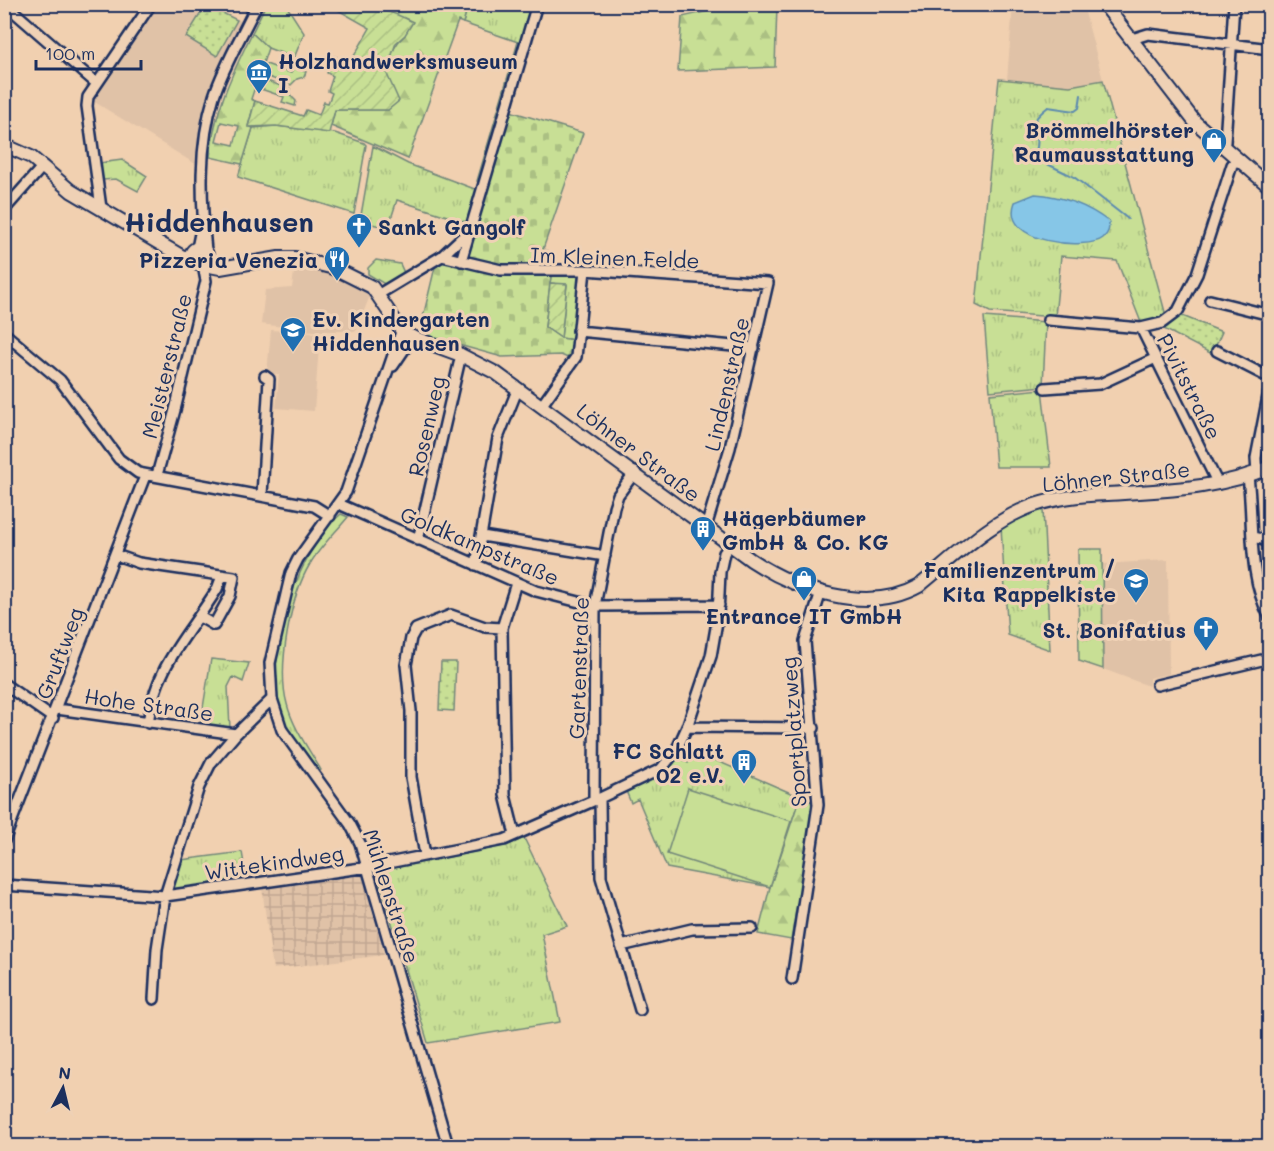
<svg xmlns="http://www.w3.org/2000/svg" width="1274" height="1151" font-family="Mali,sans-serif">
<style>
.built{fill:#e0c2a7}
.industrial{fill:url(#industrial-grid)}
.grass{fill:url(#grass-tufts);stroke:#72877a;stroke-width:1.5}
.forest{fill:url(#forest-firs);stroke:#72877a;stroke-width:1.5;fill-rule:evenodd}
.cemetery{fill:url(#cemetery-stones);stroke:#72877a;stroke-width:1.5}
.park{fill:url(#park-dots);stroke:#72877a;stroke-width:1.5}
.garden{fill:url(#garden-furrows);stroke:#72877a;stroke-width:1.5}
.pitch{fill:#c8df95;stroke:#72877a;stroke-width:1.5}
.water{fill:#86c6e7;stroke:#5b8ab0;stroke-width:1.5}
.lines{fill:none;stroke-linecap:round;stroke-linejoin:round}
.stream{stroke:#5b8ab0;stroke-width:2}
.minor-casing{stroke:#1b2f5e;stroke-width:14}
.major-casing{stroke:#1b2f5e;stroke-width:16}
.minor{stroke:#efd1b5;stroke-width:9}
.major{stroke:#efd1b5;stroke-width:12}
.labels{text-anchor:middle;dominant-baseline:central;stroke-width:6;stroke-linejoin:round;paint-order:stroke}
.poi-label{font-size:21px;font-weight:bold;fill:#1b2f5e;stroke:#efd1b5;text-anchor:end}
.street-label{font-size:21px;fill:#1b2f5e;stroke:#efd1b5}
.district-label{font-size:27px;font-weight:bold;fill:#1b2f5e;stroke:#efd1b5}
</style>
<defs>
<pattern id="industrial-grid" width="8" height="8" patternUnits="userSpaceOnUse" patternTransform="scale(1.5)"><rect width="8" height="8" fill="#e0c2a7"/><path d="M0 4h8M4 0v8" fill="none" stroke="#c0a792"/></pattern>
<pattern id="grass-tufts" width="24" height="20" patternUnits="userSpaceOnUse" patternTransform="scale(1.5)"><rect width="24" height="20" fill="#c8df95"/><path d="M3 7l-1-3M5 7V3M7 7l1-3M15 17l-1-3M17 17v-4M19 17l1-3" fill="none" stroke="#abc083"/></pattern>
<pattern id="forest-firs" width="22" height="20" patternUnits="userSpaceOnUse" patternTransform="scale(1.5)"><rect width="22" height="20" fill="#c8df95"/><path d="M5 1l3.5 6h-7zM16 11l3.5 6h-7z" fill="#abc083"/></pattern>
<pattern id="cemetery-stones" width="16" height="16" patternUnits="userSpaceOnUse" patternTransform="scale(1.5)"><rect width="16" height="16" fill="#c8df95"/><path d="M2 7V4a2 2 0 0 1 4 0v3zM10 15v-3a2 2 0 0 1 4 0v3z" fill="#abc083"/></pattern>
<pattern id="park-dots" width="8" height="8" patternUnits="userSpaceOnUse" patternTransform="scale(1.5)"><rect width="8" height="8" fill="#c8df95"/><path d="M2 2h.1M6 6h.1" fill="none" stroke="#abc083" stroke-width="1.8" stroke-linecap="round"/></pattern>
<pattern id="garden-furrows" width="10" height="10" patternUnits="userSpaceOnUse" patternTransform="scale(1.5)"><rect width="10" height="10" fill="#c8df95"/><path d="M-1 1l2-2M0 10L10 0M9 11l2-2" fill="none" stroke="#abc083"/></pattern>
</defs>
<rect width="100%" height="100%" fill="#f1d0b0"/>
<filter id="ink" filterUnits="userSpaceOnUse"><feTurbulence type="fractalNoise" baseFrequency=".0167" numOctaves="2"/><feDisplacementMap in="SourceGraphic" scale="12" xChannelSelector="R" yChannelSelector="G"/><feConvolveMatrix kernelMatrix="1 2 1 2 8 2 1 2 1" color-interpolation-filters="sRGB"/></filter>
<g filter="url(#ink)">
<path class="built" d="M158 5H209L243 22 205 106 197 165 93 101Z
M1013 5H1083L1103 80 1070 86 1007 80Z
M295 264 328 272 371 293 356 331H313L261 324 265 290 292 288Z
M271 330 320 334 314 411 276 408 279 374 267 373Z
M1168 560 1169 674 1149 678V686L1103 669 1102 564Z"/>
<path class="industrial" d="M362 872 384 955 273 969 262 888Z"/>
<path class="grass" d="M266 4 286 5 304 33 294 58 268 48 252 33Z
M468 5H532L482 183 477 181 518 42 463 23Z
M266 64 291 73 293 67 306 72 304 77 297 79 291 85 262 75Z
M261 79 290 89V95L296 101 295 106 282 102 284 97 258 88Z
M999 79 1070 86 1103 80 1166 316 1156 322 1142 325 1117 261 1061 256 1055 317 990 312 976 305Z
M276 126 335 133 364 143 366 145 354 214 238 177 253 128Z
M373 146 408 164 480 191 469 223 397 200 388 228 360 221Z
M122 160 147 176 138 191 116 179 103 180 100 163Z
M376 260 400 264 405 275 386 285 368 274V268Z
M551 274H577L580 279 574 340 561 338 567 285 550 283Z
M984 317 1046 322 1043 386 990 391Z
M1042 389 1051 467H996L990 394Z
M1043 509 1050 650 1008 635 1001 527Z
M341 514 348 517C335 533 320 547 310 564 290 597 277 667 287 704 293 728 309 749 321 770L317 772C302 749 280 724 277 696 270 641 298 550 341 514Z
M1078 549H1102L1103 669 1079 661Z
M211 659 249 663 243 682 233 677 228 687 230 729 200 726Z
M685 747 800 797 770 887 667 868 638 799 631 803 626 791 663 772 679 756 688 763 690 757 682 751Z
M524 838 567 926 542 934 560 1022 428 1043 379 880 380 873 384 870 508 845Z
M242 852 247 882 177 892 173 887 181 860Z"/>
<path class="forest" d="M367 5H468L463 23 458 21 408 159 331 126 335 110H388C387 83 383 54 405 35L392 11Z
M735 5H777L775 67 678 71 682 17Z
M252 33 268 48 251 99 255 101 248 126 253 128 242 164 210 157C214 111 232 74 252 33ZM221 122 239 126 234 145 216 141Z
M800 797 815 803 791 940 758 934 770 887Z"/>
<path class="cemetery" d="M510 111 583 133 543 249 549 252 546 267H552L545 327 561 338 574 340 570 359 561 355 502 357 419 334 435 267 446 260 463 265Z"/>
<path class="park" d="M206 5 237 20 217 56 186 37Z
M1180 315 1222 332 1212 354 1162 328Z
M441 662H456L454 711 439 710Z"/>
<path class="garden" d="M342 5C368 4 390 10 413 22L405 35 396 43 386 72 399 101 388 110H335L329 133 276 126 248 127 255 101 303 116 306 110 319 115 324 102 328 103 332 93 328 91 333 76 327 73 334 56 350 63 370 28 338 10Z
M550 283 567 284 561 338 545 327Z"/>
<path class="pitch" d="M688 788 791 821 770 887 667 854Z"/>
<path class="water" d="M1035 194C1062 196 1087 205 1109 222 1109 229 1109 233 1103 238 1089 250 999 245 1015 202Z"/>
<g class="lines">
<path class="stream" d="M1081 95 1079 108 1075 111 1048 107C1032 120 1033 120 1037 139 1039 145 1035 152 1035 158L1074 177 1128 219
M427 1057 433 1080
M448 1129 453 1146"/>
<g class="minor-casing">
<path id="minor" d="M5 4 96 83
M1132 39 1148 34 1270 49
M1222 146 1225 142 1234 4
M101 208 87 106 88 97 151 4
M4 210 43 166
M197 248 201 229
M206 251C201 199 198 147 214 96 224 65 243 34 257 4
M442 256 501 270H585L768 283 730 448 706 527
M461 261 537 4
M379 294 442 256 470 230
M1210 300 1270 315
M1048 320 1141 328 1162 323 1178 311 1197 274 1232 165 1237 159
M1141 328 1218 484
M578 331 754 348
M401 332 346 492 298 559 291 573 270 663 272 699 282 730 350 824 360 843 448 1146
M4 333 60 380 119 459 138 473 314 506 330 516
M1217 351 1270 378
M393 366 412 338
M1045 388 1100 384 1156 358
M542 405 576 357 585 270
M1257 473 1256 458 1270 386
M157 475 175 410 206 281 203 265
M1248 476C1254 525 1247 574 1270 618
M262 495 269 379 265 376
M339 504 536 591 595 606 719 605
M482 536 605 556
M1252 537 1262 539 1270 544
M418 540 461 355
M116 555 139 563 234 577 230 596 214 625 200 617
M476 565 498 438 518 388
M4 684 53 718
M1157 685 1270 658
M57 709 236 734
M148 723C155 666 188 636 217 589L222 576
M687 727 814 728
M600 798 601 877 640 1010
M594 800 595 606 614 507 618 495 635 472
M515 835 505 795 502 628 516 583
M4 841 145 476
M425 855 411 777V711L406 665 411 638 416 629 451 615 485 627 502 628
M4 885 165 896 250 884 368 867 504 840 600 798 661 769 676 751 687 727 711 656 718 616 720 572 724 553 730 545
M621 946 692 929 752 928
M792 979 818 805 805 641 821 592
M154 999 157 949 165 896 199 787 211 763 236 734 272 699"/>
</g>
<g class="major-casing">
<path id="major" d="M1104 4 1195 122 1270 187
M4 145 31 157 71 191 181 256 192 259
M191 256a8 8 0 1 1 16 0a8 8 0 1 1-16 0Z
M200 264 220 268 279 258H295L334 268 372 287 404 334 461 355 496 373 751 560C797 590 867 615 919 586 955 557 991 520 1035 505 1059 497 1083 495 1107 494 1163 490 1218 490 1270 467"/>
</g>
<use href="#minor" class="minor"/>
<use href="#major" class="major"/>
</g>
</g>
<defs>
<g id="museum-pin" transform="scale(1.35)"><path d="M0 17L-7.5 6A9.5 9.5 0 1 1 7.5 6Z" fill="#1f6fb2" stroke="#efd1b5"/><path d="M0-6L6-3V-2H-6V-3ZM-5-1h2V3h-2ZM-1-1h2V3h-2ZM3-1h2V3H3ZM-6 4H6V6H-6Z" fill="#fff"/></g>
<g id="shop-pin" transform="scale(1.35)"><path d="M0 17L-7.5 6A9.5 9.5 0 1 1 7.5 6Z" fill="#1f6fb2" stroke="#efd1b5"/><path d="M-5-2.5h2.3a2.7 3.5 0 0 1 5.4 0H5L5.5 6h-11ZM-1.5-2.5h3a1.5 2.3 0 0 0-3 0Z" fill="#fff"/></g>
<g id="church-pin" transform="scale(1.35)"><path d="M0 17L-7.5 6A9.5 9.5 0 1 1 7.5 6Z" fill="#1f6fb2" stroke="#efd1b5"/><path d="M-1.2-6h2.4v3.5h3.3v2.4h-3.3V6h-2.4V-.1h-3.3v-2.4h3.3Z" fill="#fff"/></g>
<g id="restaurant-pin" transform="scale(1.35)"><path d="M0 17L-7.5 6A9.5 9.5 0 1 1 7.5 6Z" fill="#1f6fb2" stroke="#efd1b5"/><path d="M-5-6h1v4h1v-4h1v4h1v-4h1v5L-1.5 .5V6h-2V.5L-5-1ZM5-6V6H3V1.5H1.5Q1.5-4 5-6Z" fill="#fff"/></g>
<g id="school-pin" transform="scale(1.35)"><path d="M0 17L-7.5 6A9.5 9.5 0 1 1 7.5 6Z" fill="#1f6fb2" stroke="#efd1b5"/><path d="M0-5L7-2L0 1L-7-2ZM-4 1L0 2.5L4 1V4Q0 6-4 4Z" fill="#fff"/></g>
<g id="building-pin" transform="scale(1.35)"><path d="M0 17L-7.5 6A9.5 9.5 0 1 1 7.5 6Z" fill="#1f6fb2" stroke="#efd1b5"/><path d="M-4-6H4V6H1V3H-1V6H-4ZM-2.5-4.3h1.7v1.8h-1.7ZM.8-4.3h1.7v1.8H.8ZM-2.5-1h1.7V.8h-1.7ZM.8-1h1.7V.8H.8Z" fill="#fff"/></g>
</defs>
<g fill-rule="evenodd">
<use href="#museum-pin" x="259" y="72"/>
<use href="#shop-pin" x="1214" y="141"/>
<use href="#church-pin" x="359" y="226"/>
<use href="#restaurant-pin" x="337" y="259"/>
<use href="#school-pin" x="293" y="330"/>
<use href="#building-pin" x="703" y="529"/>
<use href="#shop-pin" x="804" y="579"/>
<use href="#school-pin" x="1136" y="581"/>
<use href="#church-pin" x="1206" y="629"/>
<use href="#building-pin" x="744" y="762"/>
</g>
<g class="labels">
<g class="poi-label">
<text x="278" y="60" text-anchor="start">Holzhandwerksmuseum<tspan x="278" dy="24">I</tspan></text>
<text x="1194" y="129">Brömmelhörster<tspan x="1194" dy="24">Raumausstattung</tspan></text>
<text x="378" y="226" text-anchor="start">Sankt Gangolf</text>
<text x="318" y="259">Pizzeria Venezia</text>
<text x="312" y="318" text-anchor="start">Ev. Kindergarten<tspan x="312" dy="24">Hiddenhausen</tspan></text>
<text x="722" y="517" text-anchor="start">Hägerbäumer<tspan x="722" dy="24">GmbH &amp; Co. KG</tspan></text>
<text x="1116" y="569">Familienzentrum /<tspan x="1116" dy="24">Kita Rappelkiste</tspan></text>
<text x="804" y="615" text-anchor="middle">Entrance IT GmbH</text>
<text x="1186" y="629">St. Bonifatius</text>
<text x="724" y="750">FC Schlatt<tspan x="724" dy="24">02 e.V.</tspan></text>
</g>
<g class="street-label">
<text transform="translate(615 257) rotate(2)">Im Kleinen Felde</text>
<text transform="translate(166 366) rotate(-76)">Meisterstraße</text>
<text transform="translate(726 384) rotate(-77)">Lindenstraße</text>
<text transform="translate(1190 386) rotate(63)">Pivitstraße</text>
<text transform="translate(426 426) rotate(-77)">Rosenweg</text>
<text transform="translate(639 452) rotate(37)">Löhner Straße</text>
<text transform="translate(1116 476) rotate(-6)">Löhner Straße</text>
<text transform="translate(480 545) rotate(23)">Goldkampstraße</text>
<text transform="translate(59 653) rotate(-69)">Gruftweg</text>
<text transform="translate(578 668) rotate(-88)">Gartenstraße</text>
<text transform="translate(149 704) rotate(8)">Hohe Straße</text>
<text transform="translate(793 732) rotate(-94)">Sportplatzweg</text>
<text transform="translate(274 862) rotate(-8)">Wittekindweg</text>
<text transform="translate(392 896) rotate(72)">Mühlenstraße</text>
</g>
<g class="district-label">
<text x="219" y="221">Hiddenhausen</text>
</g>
</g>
<rect width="1274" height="1151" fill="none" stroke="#efd1b5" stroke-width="24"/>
<rect x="12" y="12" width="1250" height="1127" fill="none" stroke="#1b2f5e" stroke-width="2" filter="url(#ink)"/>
<g transform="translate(63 1088) rotate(7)" stroke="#efd1b5" stroke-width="4.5" paint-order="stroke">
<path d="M0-4.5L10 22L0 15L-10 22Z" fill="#1b2f5e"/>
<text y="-9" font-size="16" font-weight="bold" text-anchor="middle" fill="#1b2f5e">N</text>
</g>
<path d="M36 60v9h105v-9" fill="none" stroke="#1b2f5e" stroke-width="3"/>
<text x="45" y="60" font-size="18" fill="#1b2f5e" stroke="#efd1b5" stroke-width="4.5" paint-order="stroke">100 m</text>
</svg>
